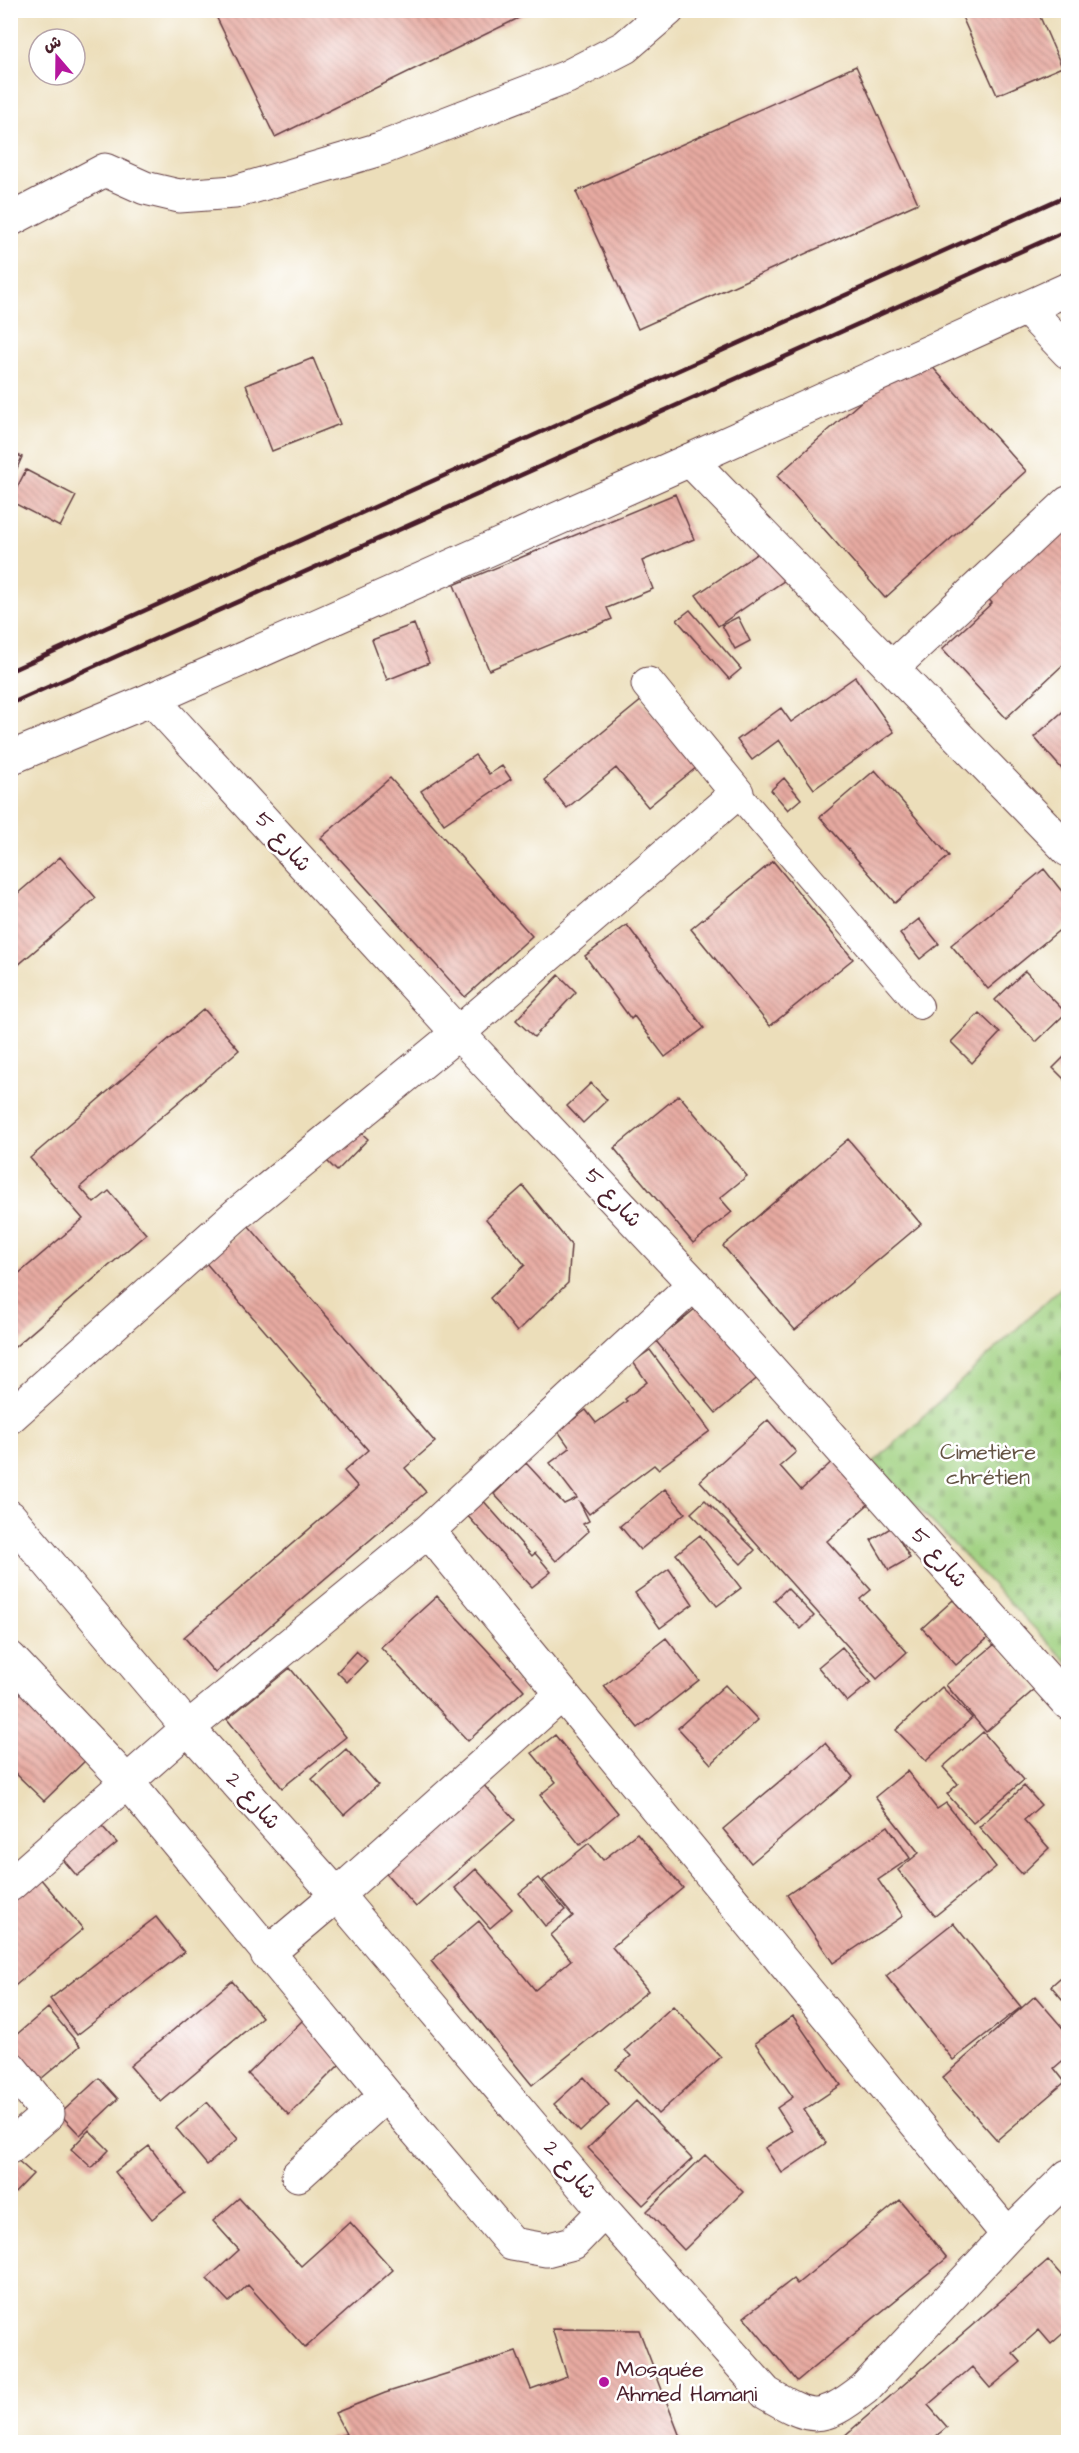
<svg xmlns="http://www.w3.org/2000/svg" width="1079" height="2453" font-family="'Architects Daughter','Playpen Sans Arabic',sans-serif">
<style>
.cemetery{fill:url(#cemetery-stones);stroke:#747855;stroke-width:1.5}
.building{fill:url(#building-back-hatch)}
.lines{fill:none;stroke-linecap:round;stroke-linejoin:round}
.service-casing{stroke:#623c40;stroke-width:28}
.minor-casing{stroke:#623c40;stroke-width:35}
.tertiary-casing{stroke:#623c40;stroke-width:35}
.service{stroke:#fff;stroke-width:26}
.minor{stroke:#fff;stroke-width:33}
.tertiary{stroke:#fff;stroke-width:33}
.rail{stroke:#4a1f2b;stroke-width:4.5}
.poi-dot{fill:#b5179e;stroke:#fff;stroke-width:2}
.labels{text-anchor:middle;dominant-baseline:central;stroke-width:5;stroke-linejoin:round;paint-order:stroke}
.street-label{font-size:22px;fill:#4a1f2b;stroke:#fff}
.park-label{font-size:22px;fill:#645444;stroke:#fff}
.poi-label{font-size:22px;fill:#4a1f2b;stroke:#fff;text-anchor:start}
</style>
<defs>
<pattern id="cemetery-stones" width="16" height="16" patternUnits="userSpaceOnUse" patternTransform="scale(1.5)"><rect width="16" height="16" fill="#9fd07f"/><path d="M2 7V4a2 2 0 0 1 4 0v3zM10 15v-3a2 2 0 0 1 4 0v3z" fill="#8ab26e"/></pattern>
<pattern id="building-back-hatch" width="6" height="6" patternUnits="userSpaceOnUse" patternTransform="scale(1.5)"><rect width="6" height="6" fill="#e7aaa1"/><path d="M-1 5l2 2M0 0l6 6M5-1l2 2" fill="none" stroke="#bd8a83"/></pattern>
</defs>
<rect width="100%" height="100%" fill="#fff"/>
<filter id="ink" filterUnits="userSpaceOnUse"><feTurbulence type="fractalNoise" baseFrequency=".0167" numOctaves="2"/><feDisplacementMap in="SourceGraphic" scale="12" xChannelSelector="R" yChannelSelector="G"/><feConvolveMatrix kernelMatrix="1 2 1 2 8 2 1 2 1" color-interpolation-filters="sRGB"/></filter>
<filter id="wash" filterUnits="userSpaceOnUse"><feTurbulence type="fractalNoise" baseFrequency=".008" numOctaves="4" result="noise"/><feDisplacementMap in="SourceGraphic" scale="24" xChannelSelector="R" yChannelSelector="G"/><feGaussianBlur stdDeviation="1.35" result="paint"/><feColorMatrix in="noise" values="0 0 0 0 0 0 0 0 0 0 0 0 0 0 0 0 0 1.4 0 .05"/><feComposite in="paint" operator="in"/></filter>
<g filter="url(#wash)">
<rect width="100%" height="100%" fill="#ecdeba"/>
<path class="cemetery" d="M1068 1281V1663L874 1462Z"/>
<g id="blocks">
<path class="building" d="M213 10H535L275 137Z
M959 10H979L982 17 996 10H1037L1062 67 997 95Z
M856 66 918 203 638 329 576 192Z
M918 351 1026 471 885 598 777 476Z
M313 358 340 424 272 451 246 385Z
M10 452 22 457 10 484Z
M26 470 76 496 60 527 10 501Z
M675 494 694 539 642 561 653 589 607 608 612 619 489 670 454 585Z
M1068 518V660L1006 718 942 649 992 603 985 595Z
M770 545 791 576 718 626 696 595Z
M690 610 741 669 729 679 677 620Z
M738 617 750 641 735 649 722 625Z
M414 624 429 663 387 680 372 640Z
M855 677 894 732 814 789 779 740 752 760 737 740 781 708 791 722Z
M642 700 697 767 648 807 616 768 567 808 544 780Z
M1068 707V776L1034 737Z
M475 755 489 774 502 766 511 779 444 824 421 791Z
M875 770 949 856 895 903 820 817Z
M390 778 532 936 465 997 321 838Z
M784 778 801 799 788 810 771 790Z
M60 857 96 898 10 972V900Z
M773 861 853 959 770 1026 691 929Z
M1044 869 1068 899V923L988 989 951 945Z
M919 919 939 944 920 959 900 934Z
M627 925 704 1028 665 1057 634 1016 631 1019 585 956Z
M1025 971 1066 1013 1036 1042 995 1000Z
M559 975 576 992 534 1037 516 1020Z
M204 1009 239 1050 80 1187 94 1203 109 1191 146 1234 10 1351V1281L83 1219 30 1158Z
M979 1013 1000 1033 972 1063 951 1042Z
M1068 1053V1083L1053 1068Z
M591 1083 607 1100 583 1123 567 1106Z
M679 1095 747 1176 720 1198 732 1212 693 1243 614 1148Z
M357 1129 368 1139 337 1171 326 1160Z
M848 1139 921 1224 795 1330 723 1246Z
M523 1186 571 1245 568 1283 517 1332 490 1298 525 1265 486 1219Z
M248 1225 435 1442 405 1468 426 1492 215 1673 184 1637 358 1487 344 1471 368 1450 205 1262Z
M707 1299 767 1370 716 1413 656 1341Z
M650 1350 710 1431 658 1469 654 1465 589 1514 579 1501 589 1521 583 1524 589 1531 556 1561 494 1494 526 1463 564 1504 577 1498 550 1463 570 1448 558 1431 586 1410 596 1423 627 1401 625 1399 647 1382 633 1362Z
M768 1420 796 1452 780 1466 801 1490 836 1458 873 1500 827 1541 871 1590 860 1599 907 1652 877 1679 700 1481Z
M665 1489 685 1513 640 1550 620 1526Z
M481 1498 532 1556 535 1553 551 1572 532 1587 465 1513Z
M705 1500 755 1550 741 1564 691 1513Z
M892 1527 910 1558 889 1570 871 1540Z
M700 1535 741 1588 717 1606 676 1554Z
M669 1569 693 1604 660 1628 635 1593Z
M787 1588 814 1616 801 1629 774 1601Z
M437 1596 524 1690 468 1741 381 1647Z
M953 1600 988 1638 956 1665 922 1628Z
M666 1638 699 1680 638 1728 604 1686Z
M995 1644 1035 1689 986 1732 946 1685Z
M842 1647 871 1682 847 1702 818 1667Z
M356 1651 367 1661 347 1682 337 1672Z
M290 1668 346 1737 282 1788 227 1719Z
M725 1685 758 1720 711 1764 678 1728Z
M24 1686 92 1754 44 1801 10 1768V1700Z
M942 1687 972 1718 926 1761 896 1730Z
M983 1732 1024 1780 973 1823 947 1794 958 1784 943 1767Z
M555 1735 618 1813 580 1845 540 1795 556 1782 532 1753Z
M825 1743 853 1777 751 1863 723 1829Z
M346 1749 378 1785 344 1815 312 1779Z
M907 1771 937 1809 946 1803 996 1867 935 1916 898 1870 919 1853 875 1797Z
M481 1782 515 1820 416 1907 382 1869Z
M1024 1786 1041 1805 1024 1820 1049 1848 1022 1874 979 1827Z
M94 1817 117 1843 77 1876 55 1850Z
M888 1826 910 1858 878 1880 903 1916 833 1963 787 1895Z
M637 1833 683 1888 612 1947 648 1991 532 2085 431 1961 479 1921 535 1990 571 1960 551 1935 573 1916 543 1880 589 1843 603 1860Z
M476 1869 512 1909 490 1928 455 1888Z
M39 1877 83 1929 10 1990V1901Z
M538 1878 565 1910 545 1926 519 1893Z
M156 1917 184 1952 77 2035 50 1999Z
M953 1923 1021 2007 953 2060 886 1976Z
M1068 1971V2006L1051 1986Z
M232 1981 262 2017 161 2102 130 2066Z
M1035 1996 1068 2034V2056L1054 2068 1065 2082 997 2140 942 2078Z
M673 2006 721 2057 658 2114 616 2069 631 2056 625 2050Z
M48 2008 80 2046 35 2084 10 2055V2040Z
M793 2016 841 2085 804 2110 826 2143 782 2173 765 2148 792 2131 777 2108 793 2097 755 2043Z
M305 2018 346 2058 289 2115 248 2074Z
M584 2077 609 2105 580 2132 554 2104Z
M99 2078 118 2099 80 2135 60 2114Z
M636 2101 692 2159 643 2205 588 2148Z
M207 2102 238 2139 207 2165 176 2128Z
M89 2130 109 2150 92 2168 71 2149Z
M149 2146 185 2193 152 2219 115 2172Z
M705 2155 743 2192 684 2250 647 2211Z
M14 2157 33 2174 10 2198V2161Z
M239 2198 301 2266 350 2222 393 2270 305 2348 248 2285 229 2302 207 2279 239 2250 213 2221Z
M900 2200 947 2258 797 2381 744 2317 793 2279 797 2284Z
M1048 2260 1068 2283V2329L1051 2344 1039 2330 1013 2353 1021 2362 990 2388 972 2367 928 2405 947 2427 929 2442H848L843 2437Z
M552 2329 639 2330 682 2442H318L346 2434 335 2413 385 2393 516 2352 531 2389 567 2376Z"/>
</g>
</g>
<g filter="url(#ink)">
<use href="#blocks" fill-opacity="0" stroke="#623c40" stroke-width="1.5"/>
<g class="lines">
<g class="service-casing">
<path id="service" d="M737 793 920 1006"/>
</g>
<g class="minor-casing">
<path id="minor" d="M10 220 105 170 145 188 179 196 235 192 380 149 567 77 625 47 668 10
M690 460 1068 850
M892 668 1068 503
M152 699 458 1033 694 1284 1068 1703
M10 1417 236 1215 458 1033 737 793 648 684
M10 1517 188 1728 337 1895 604 2211 766 2393C812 2420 820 2423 864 2389L1008 2235 1068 2176
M428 1531 1008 2235
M10 1658 128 1783 386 2095 512 2244 546 2250 573 2243 604 2211
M10 1885 188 1728 428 1531 694 1284
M267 1954 337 1895 561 1695
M10 2067 48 2114 10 2147
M298 2175 386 2095"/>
</g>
<g class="tertiary-casing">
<path id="tertiary" d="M1027 309 1068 352
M10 758 152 699 690 460 1068 289"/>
</g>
<use href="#service" class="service"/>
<use href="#minor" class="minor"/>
<use href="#tertiary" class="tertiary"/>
<path class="rail" d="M10 671 1068 195
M10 704 1068 230"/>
</g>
</g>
<circle class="poi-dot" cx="604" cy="2382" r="6"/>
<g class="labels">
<g class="street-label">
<text transform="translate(283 842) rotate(48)">شارع 5</text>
<text transform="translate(613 1198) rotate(47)">شارع 5</text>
<text transform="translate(939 1558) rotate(48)">شارع 5</text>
<text transform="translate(253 1801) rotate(48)">شارع 2</text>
<text transform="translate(570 2170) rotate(50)">شارع 2</text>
</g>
<g class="park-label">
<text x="988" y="1452">Cimetière<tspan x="988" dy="25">chrétien</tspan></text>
</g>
<g class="poi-label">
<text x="616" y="2369">Mosquée<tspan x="616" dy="25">Ahmed Hamani</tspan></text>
</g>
</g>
<rect width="1079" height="2453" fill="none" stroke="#fff" stroke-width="36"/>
<g transform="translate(57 57) rotate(340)"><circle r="28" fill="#ffffff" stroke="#b7a5aa" stroke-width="1.5"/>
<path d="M0-4.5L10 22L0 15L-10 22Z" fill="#b5179e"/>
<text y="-9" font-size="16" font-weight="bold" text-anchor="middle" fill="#4a1f2b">ش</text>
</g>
</svg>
